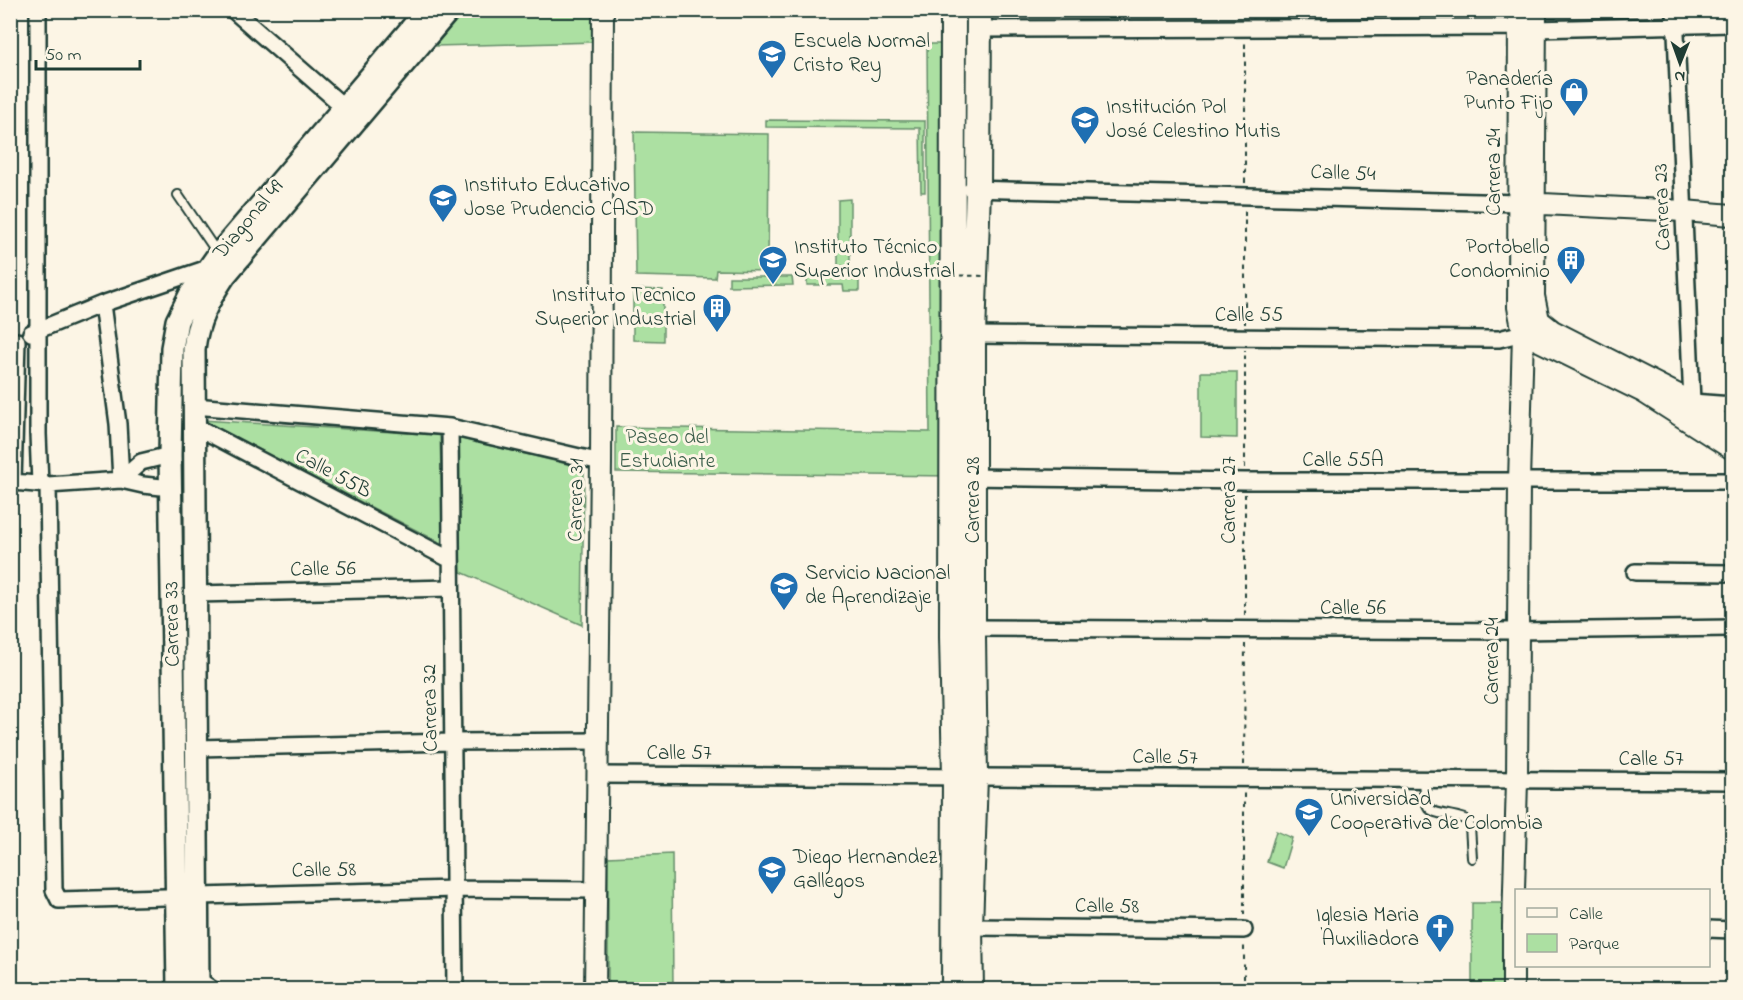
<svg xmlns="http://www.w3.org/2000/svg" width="1743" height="1000" font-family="'Indie Flower',sans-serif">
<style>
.green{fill:#ace0a2;stroke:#668e6b;stroke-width:1.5}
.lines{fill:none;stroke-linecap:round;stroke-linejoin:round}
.service-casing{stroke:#1f3d34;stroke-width:12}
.minor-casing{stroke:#1f3d34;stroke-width:20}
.tertiary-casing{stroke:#1f3d34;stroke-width:24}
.secondary-casing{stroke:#1f3d34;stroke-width:26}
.primary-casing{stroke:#1f3d34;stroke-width:28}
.path{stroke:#1f3d34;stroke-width:2;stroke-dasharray:4.5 4.5;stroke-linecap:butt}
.service{stroke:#fcf5e5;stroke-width:8}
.minor{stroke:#fcf5e5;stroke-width:15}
.tertiary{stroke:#fcf5e5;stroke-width:20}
.secondary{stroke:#fcf5e5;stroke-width:21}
.primary{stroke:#fcf5e5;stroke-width:24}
.path-bridge{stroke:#1f3d34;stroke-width:2;stroke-dasharray:4.5 4.5;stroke-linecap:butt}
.labels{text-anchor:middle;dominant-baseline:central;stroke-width:6;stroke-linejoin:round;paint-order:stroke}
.poi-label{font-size:21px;fill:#1f3d34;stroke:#fcf5e5;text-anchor:start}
.street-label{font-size:21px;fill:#1f3d34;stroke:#fcf5e5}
.park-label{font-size:21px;fill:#3b5e4a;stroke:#fcf5e5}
</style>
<rect width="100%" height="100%" fill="#fcf5e5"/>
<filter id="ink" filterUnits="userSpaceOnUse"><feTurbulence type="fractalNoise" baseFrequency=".0167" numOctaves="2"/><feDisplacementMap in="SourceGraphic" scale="12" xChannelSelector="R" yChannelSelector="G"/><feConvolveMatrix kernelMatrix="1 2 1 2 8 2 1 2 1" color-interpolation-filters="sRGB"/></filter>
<g filter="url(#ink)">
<path class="green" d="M464 11H599L598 42 435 46Z
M1253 11H1302V22H1253Z
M927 44H953V476L616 472V427L930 432Z
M766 120 925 121V192H921L920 128 766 127Z
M634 132 769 134 768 271 716 270 715 278 636 276Z
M850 199V266H838V200Z
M807 276H859V291H844L843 285H807Z
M729 277H792L793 285 729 286Z
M633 289 663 290V341L633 340Z
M1201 372H1237V438L1201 437Z
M202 420 440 435 443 544Z
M454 437 584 468 582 625 461 572Z
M1276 831 1292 838 1283 868 1267 862Z
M672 854 673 989H608V857Z
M1472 903H1502V989H1472Z"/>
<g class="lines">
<g class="service-casing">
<path id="service" d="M178 195 218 254
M1423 780C1425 820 1432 809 1465 819L1470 826 1472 858
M202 978 220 990
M1244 989 1248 990"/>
</g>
<g class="minor-casing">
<path id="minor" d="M38 10V434L40 484
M233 10 344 107
M1675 10 1692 402 1732 405
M979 29 1519 27 1535 29 1732 24
M971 189 1519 203
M102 304 118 424 121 480
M31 333 102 304 208 268
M973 335 1487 339H1499L1523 333
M17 341 13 482 48 485 121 480 143 485 171 488
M194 406 450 427 601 462
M195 426 451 560
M450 427 455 990
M965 477 1245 481H1732
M121 480 141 462 170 455
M48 485 54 890 59 900 454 889 596 890
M1635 572 1732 573
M195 594 451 588
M973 628 1517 631 1732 628
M197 748 453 742 597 741
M597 775 1732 781
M970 927 1244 930
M1708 929 1732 930"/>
</g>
<g class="tertiary-casing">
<path id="tertiary" d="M1536 10 1534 296 1539 320 1553 331 1692 402 1732 430
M1523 203 1684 211 1732 215
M1523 333 1643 392 1732 449
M595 990 601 462 603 10
M1513 990V926L1517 780 1519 482 1523 333 1518 307 1519 10"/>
</g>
<g class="secondary-casing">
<path id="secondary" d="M178 990 170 455 172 348 177 321 190 295 218 255 427 10
M198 990 194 349C197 321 209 299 225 275L449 10"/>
</g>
<g class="primary-casing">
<path id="primary" d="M953 10 952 637 955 776 954 990
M971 990 970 927 975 776 973 637V335L978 189 979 10"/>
</g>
<path class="path" d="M1245 183V41
M1245 324V209
M1245 468V350
M1245 615V494
M1244 765 1245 644
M1244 915V791
M1244 978V944"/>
<use href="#service" class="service"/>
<use href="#minor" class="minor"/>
<use href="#tertiary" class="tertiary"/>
<use href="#secondary" class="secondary"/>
<use href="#primary" class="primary"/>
<path class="path-bridge" d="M933 275 986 276"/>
</g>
</g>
<defs>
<g id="school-pin" transform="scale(1.5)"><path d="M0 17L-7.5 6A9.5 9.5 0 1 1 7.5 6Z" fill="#1f6fb2" stroke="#fcf5e5"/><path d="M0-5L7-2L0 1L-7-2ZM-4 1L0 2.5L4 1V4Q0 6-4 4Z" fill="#fff"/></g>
<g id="shop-pin" transform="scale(1.5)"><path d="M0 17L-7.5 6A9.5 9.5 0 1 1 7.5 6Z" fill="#1f6fb2" stroke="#fcf5e5"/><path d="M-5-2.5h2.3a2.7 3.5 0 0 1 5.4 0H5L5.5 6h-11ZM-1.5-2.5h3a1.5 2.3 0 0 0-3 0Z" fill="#fff"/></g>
<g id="university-pin" transform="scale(1.5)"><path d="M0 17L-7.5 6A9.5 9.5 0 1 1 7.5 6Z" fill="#1f6fb2" stroke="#fcf5e5"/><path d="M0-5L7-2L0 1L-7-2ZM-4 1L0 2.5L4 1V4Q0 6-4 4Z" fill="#fff"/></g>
<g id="building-pin" transform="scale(1.5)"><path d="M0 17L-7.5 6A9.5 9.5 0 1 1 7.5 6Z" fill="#1f6fb2" stroke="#fcf5e5"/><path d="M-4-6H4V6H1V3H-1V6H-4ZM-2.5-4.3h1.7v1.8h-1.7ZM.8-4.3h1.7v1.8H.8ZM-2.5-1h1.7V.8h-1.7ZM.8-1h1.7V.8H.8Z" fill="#fff"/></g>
<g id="church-pin" transform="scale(1.5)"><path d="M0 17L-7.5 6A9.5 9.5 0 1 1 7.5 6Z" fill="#1f6fb2" stroke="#fcf5e5"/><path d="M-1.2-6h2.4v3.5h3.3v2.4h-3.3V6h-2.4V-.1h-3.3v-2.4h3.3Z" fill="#fff"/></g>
</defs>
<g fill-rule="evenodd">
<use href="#school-pin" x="772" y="54"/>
<use href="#shop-pin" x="1574" y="92"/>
<use href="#school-pin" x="1085" y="120"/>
<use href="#school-pin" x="443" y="198"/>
<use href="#university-pin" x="773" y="260"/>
<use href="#building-pin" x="1571" y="260"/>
<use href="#building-pin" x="717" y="308"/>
<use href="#university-pin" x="784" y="586"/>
<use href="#university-pin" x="1309" y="812"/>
<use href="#university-pin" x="772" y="870"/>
<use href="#church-pin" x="1440" y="928"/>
</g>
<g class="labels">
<g class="poi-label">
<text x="793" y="42">Escuela Normal<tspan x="793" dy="24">Cristo Rey</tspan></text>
<text x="1553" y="80" text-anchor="end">Panadería<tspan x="1553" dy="24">Punto Fijo</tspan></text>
<text x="1106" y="108">Institución Pol<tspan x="1106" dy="24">José Celestino Mutis</tspan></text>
<text x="464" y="186">Instituto Educativo<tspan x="464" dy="24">Jose Prudencio CASD</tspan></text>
<text x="794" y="248">Instituto Técnico<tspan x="794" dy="24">Superior Industrial</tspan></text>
<text x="1550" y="248" text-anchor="end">Portobello<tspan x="1550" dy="24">Condominio</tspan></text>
<text x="696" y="296" text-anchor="end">Instituto Tecnico<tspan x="696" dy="24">Superior Industrial</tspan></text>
<text x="805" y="574">Servicio Nacional<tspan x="805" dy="24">de Aprendizaje</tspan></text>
<text x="1330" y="800">Universidad<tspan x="1330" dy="24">Cooperativa de Colombia</tspan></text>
<text x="793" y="858">Diego Hernandez<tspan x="793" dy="24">Gallegos</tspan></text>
<text x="1419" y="916" text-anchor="end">Iglesia Maria<tspan x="1419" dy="24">Auxiliadora</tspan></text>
</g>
<g class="street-label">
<text transform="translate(1495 172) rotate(-90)">Carrera 24</text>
<text transform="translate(1343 174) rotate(2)">Calle 54</text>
<text transform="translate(1663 207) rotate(-92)">Carrera 23</text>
<text transform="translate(249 220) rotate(-50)">Diagonal 49</text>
<text x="1249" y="316">Calle 55</text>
<text x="1343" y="461">Calle 55A</text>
<text transform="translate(333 474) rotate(28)">Calle 55B</text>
<text transform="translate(577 500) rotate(-89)">Carrera 31</text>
<text transform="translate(974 500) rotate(-90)">Carrera 28</text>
<text transform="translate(1230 500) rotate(-90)">Carrera 27</text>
<text transform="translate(323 570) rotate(-1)">Calle 56</text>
<text x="1353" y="609">Calle 56</text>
<text transform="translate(173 624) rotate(-91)">Carrera 33</text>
<text transform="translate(1493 661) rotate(-90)">Carrera 24</text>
<text transform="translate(431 708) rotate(-91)">Carrera 32</text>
<text x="679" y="754">Calle 57</text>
<text transform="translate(1165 758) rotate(1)">Calle 57</text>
<text x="1651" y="760">Calle 57</text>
<text transform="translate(324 871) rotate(-1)">Calle 58</text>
<text transform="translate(1107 907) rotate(1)">Calle 58</text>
</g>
<g class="park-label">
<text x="667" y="438">Paseo del<tspan x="667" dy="24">Estudiante</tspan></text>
</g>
</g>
<rect width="1743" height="1000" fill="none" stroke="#fcf5e5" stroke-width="36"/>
<rect x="18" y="18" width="1707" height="964" fill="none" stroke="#1f3d34" stroke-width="2" filter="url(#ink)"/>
<rect x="1515" y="889" width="195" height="78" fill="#fcf5e5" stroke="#a4ab9e" stroke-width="1.5"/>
<rect x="1527" y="908" width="30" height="9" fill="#fcf5e5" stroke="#a4ab9e" stroke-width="1.5"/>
<text x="1569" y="919" font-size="18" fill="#1f3d34">Calle</text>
<rect x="1527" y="934" width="30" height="18" fill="#ace0a2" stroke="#a4ab9e" stroke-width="1.5"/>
<text x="1569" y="949" font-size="18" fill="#1f3d34">Parque</text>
<g transform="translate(1680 63) rotate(181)" stroke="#fcf5e5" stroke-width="4.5" paint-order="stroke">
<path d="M0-4.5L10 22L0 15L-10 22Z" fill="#1f3d34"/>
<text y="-9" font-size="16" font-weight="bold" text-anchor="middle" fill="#1f3d34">N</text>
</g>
<path d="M36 60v9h104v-9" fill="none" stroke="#1f3d34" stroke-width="3"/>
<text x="45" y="60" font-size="18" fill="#1f3d34" stroke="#fcf5e5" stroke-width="4.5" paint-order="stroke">50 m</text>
</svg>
